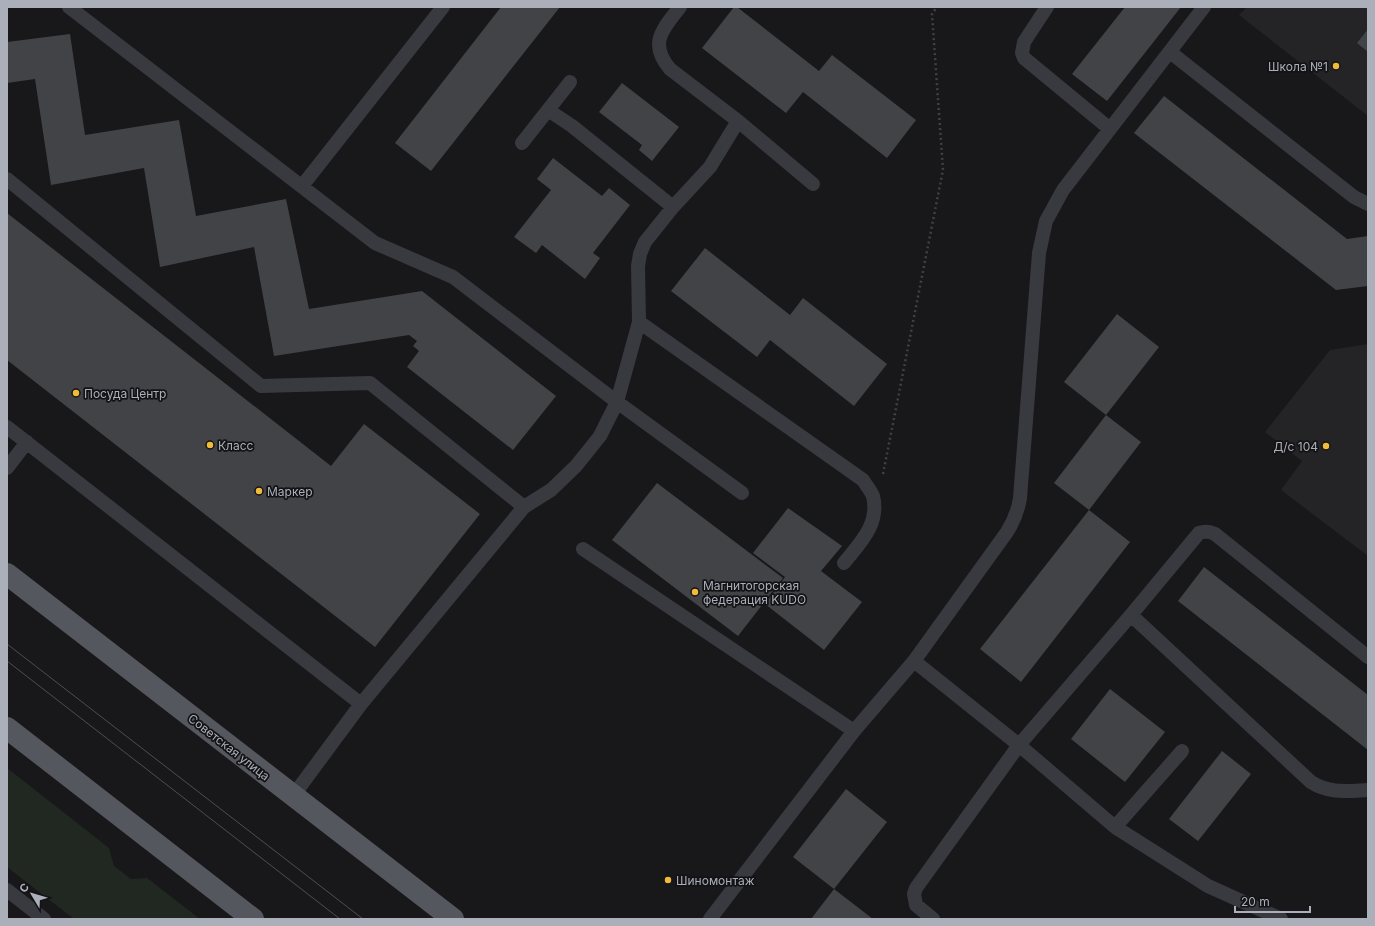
<svg xmlns="http://www.w3.org/2000/svg" width="1375" height="926" font-family="Inter,sans-serif">
<style>
.built{fill:#242427}
.green{fill:#202821}
.building{fill:#424347}
.lines{fill:none;stroke-linecap:round;stroke-linejoin:round}
.path{stroke:#3f4146;stroke-width:2.5;stroke-dasharray:2 3;stroke-linecap:butt}
.lane{stroke:#393a3f;stroke-width:14}
.primary{stroke:#55575e;stroke-width:22}
.tram{stroke:#4c4e54;stroke-width:1}
.poi-dot{fill:#f1bb3a;stroke:#131315;stroke-width:1.5}
.labels{text-anchor:middle;dominant-baseline:central;stroke-width:3.5;stroke-linejoin:round;paint-order:stroke}
.poi-label{font-size:12px;fill:#abafba;stroke:#131315;text-anchor:start}
.street-label{font-size:12px;fill:#abafba;stroke:#131315}
</style>
<rect width="100%" height="100%" fill="#18181a"/>
<path class="built" d="M1247 7H1368V116L1239 15Z
M1368 344V556L1281 490 1302 461 1265 432 1330 350Z"/>
<path class="green" d="M7 768 109 848 114 866 131 879 147 878 200 919H74L7 867Z"/>
<path class="building" d="M501 7H560L431 171 395 143Z
M734 7H737L819 71 832 55 916 120 887 158 803 92 786 113 702 48Z
M1125 7H1181L1107 101 1072 74Z
M1368 29V52L1357 43Z
M70 34 85 135 179 120 196 216 286 199 309 309 422 291 556 396 513 450 407 367 419 351 413 346 417 341 409 335 274 356 254 247 160 267 144 168 51 185 35 79 7 83V42Z
M622 83 679 127 652 161 639 150 642 145 599 112Z
M1164 96 1347 239 1368 236V286L1336 290 1134 133Z
M553 158 602 196 609 188 630 205 593 253 600 258 585 279 542 245 536 253 514 237 551 190 537 179Z
M7 213 331 466 364 424 480 514 375 647 7 360Z
M705 248 790 315 803 298 887 364 854 406 770 340 757 357 671 291Z
M1117 314 1159 347 1106 415 1064 382Z
M1106 415 1141 442 1089 510 1054 483Z
M657 483 783 578 738 636 612 540Z
M788 508 842 546 821 571 862 602 824 650 765 604 785 577 753 553Z
M1089 510 1130 542 1021 682 980 649Z
M1204 567 1368 695V750L1178 601Z
M1110 689 1165 732 1125 782 1071 739Z
M1222 751 1251 774 1198 841 1169 819Z
M846 789 887 822 834 889 793 857Z
M834 889 873 919H811Z"/>
<g class="lines">
<path class="path" d="M883 474 943 170 932 14 937 7"/>
<path class="lane" d="M69 7 375 243 453 277 617 402 742 493
M1047 7 1024 42 1022 53 1024 58 1110 129
M1170 52 1354 197 1368 204
M548 110 570 82
M738 121 813 184
M522 143 548 110 572 126 673 207
M7 179 261 386 370 383 524 507 361 704 293 796
M302 186 443 7
M639 322 863 480C866 485 871 491 873 496 880 524 860 543 844 563
M7 427 361 704
M7 468 27 442
M524 507 551 490 576 466 600 436 617 402 639 322 638 266 640 254 645 242 673 207 710 167 738 121 670 69C648 43 663 29 680 7
M583 549 854 731
M1131 615 1311 782C1330 794 1347 791 1368 790
M914 661 1019 745 1115 827 1208 886 1281 919
M1115 827 1182 751
M7 890 44 919
M710 919 854 731 914 661 1007 532C1014 521 1018 511 1020 498L1039 253 1046 221 1063 190 1204 7
M933 919 916 905 914 894 916 888 1019 745 1131 615 1199 533C1205 531 1209 531 1215 534L1368 657"/>
<path class="primary" d="M7 574 453 919
M7 728 253 919"/>
<path class="tram" d="M7 644 363 919
M7 661 340 919"/>
</g>
<g class="poi-dot">
<circle cx="1336" cy="66" r="4"/>
<circle cx="76" cy="393" r="4"/>
<circle cx="210" cy="445" r="4"/>
<circle cx="1326" cy="446" r="4"/>
<circle cx="259" cy="491" r="4"/>
<circle cx="695" cy="592" r="4"/>
<circle cx="668" cy="880" r="4"/>
</g>
<g class="labels">
<g class="poi-label">
<text x="1328" y="66" text-anchor="end">Школа №1</text>
<text x="84" y="393">Посуда Центр</text>
<text x="218" y="445">Класс</text>
<text x="1318" y="446" text-anchor="end">Д/с 104</text>
<text x="267" y="491">Маркер</text>
<text x="703" y="585">Магнитогорская<tspan x="703" dy="14">федерация KUDO</tspan></text>
<text x="676" y="880">Шиномонтаж</text>
</g>
<g class="street-label">
<text transform="translate(229 747) rotate(38)">Советская улица</text>
</g>
</g>
<rect width="1375" height="926" fill="none" stroke="#abafba" stroke-width="16"/>
<g transform="translate(32 894) rotate(308)" stroke="#131315" stroke-width="3" paint-order="stroke">
<path d="M0-3L7 15L0 10L-7 15Z" fill="#abafba"/>
<text y="-6" font-size="11" font-weight="bold" text-anchor="middle" fill="#abafba">С</text>
</g>
<path d="M1235 906v6h75v-6" fill="none" stroke="#abafba" stroke-width="2"/>
<text x="1241" y="906" font-size="12" fill="#abafba" stroke="#131315" stroke-width="3" paint-order="stroke">20 m</text>
</svg>
